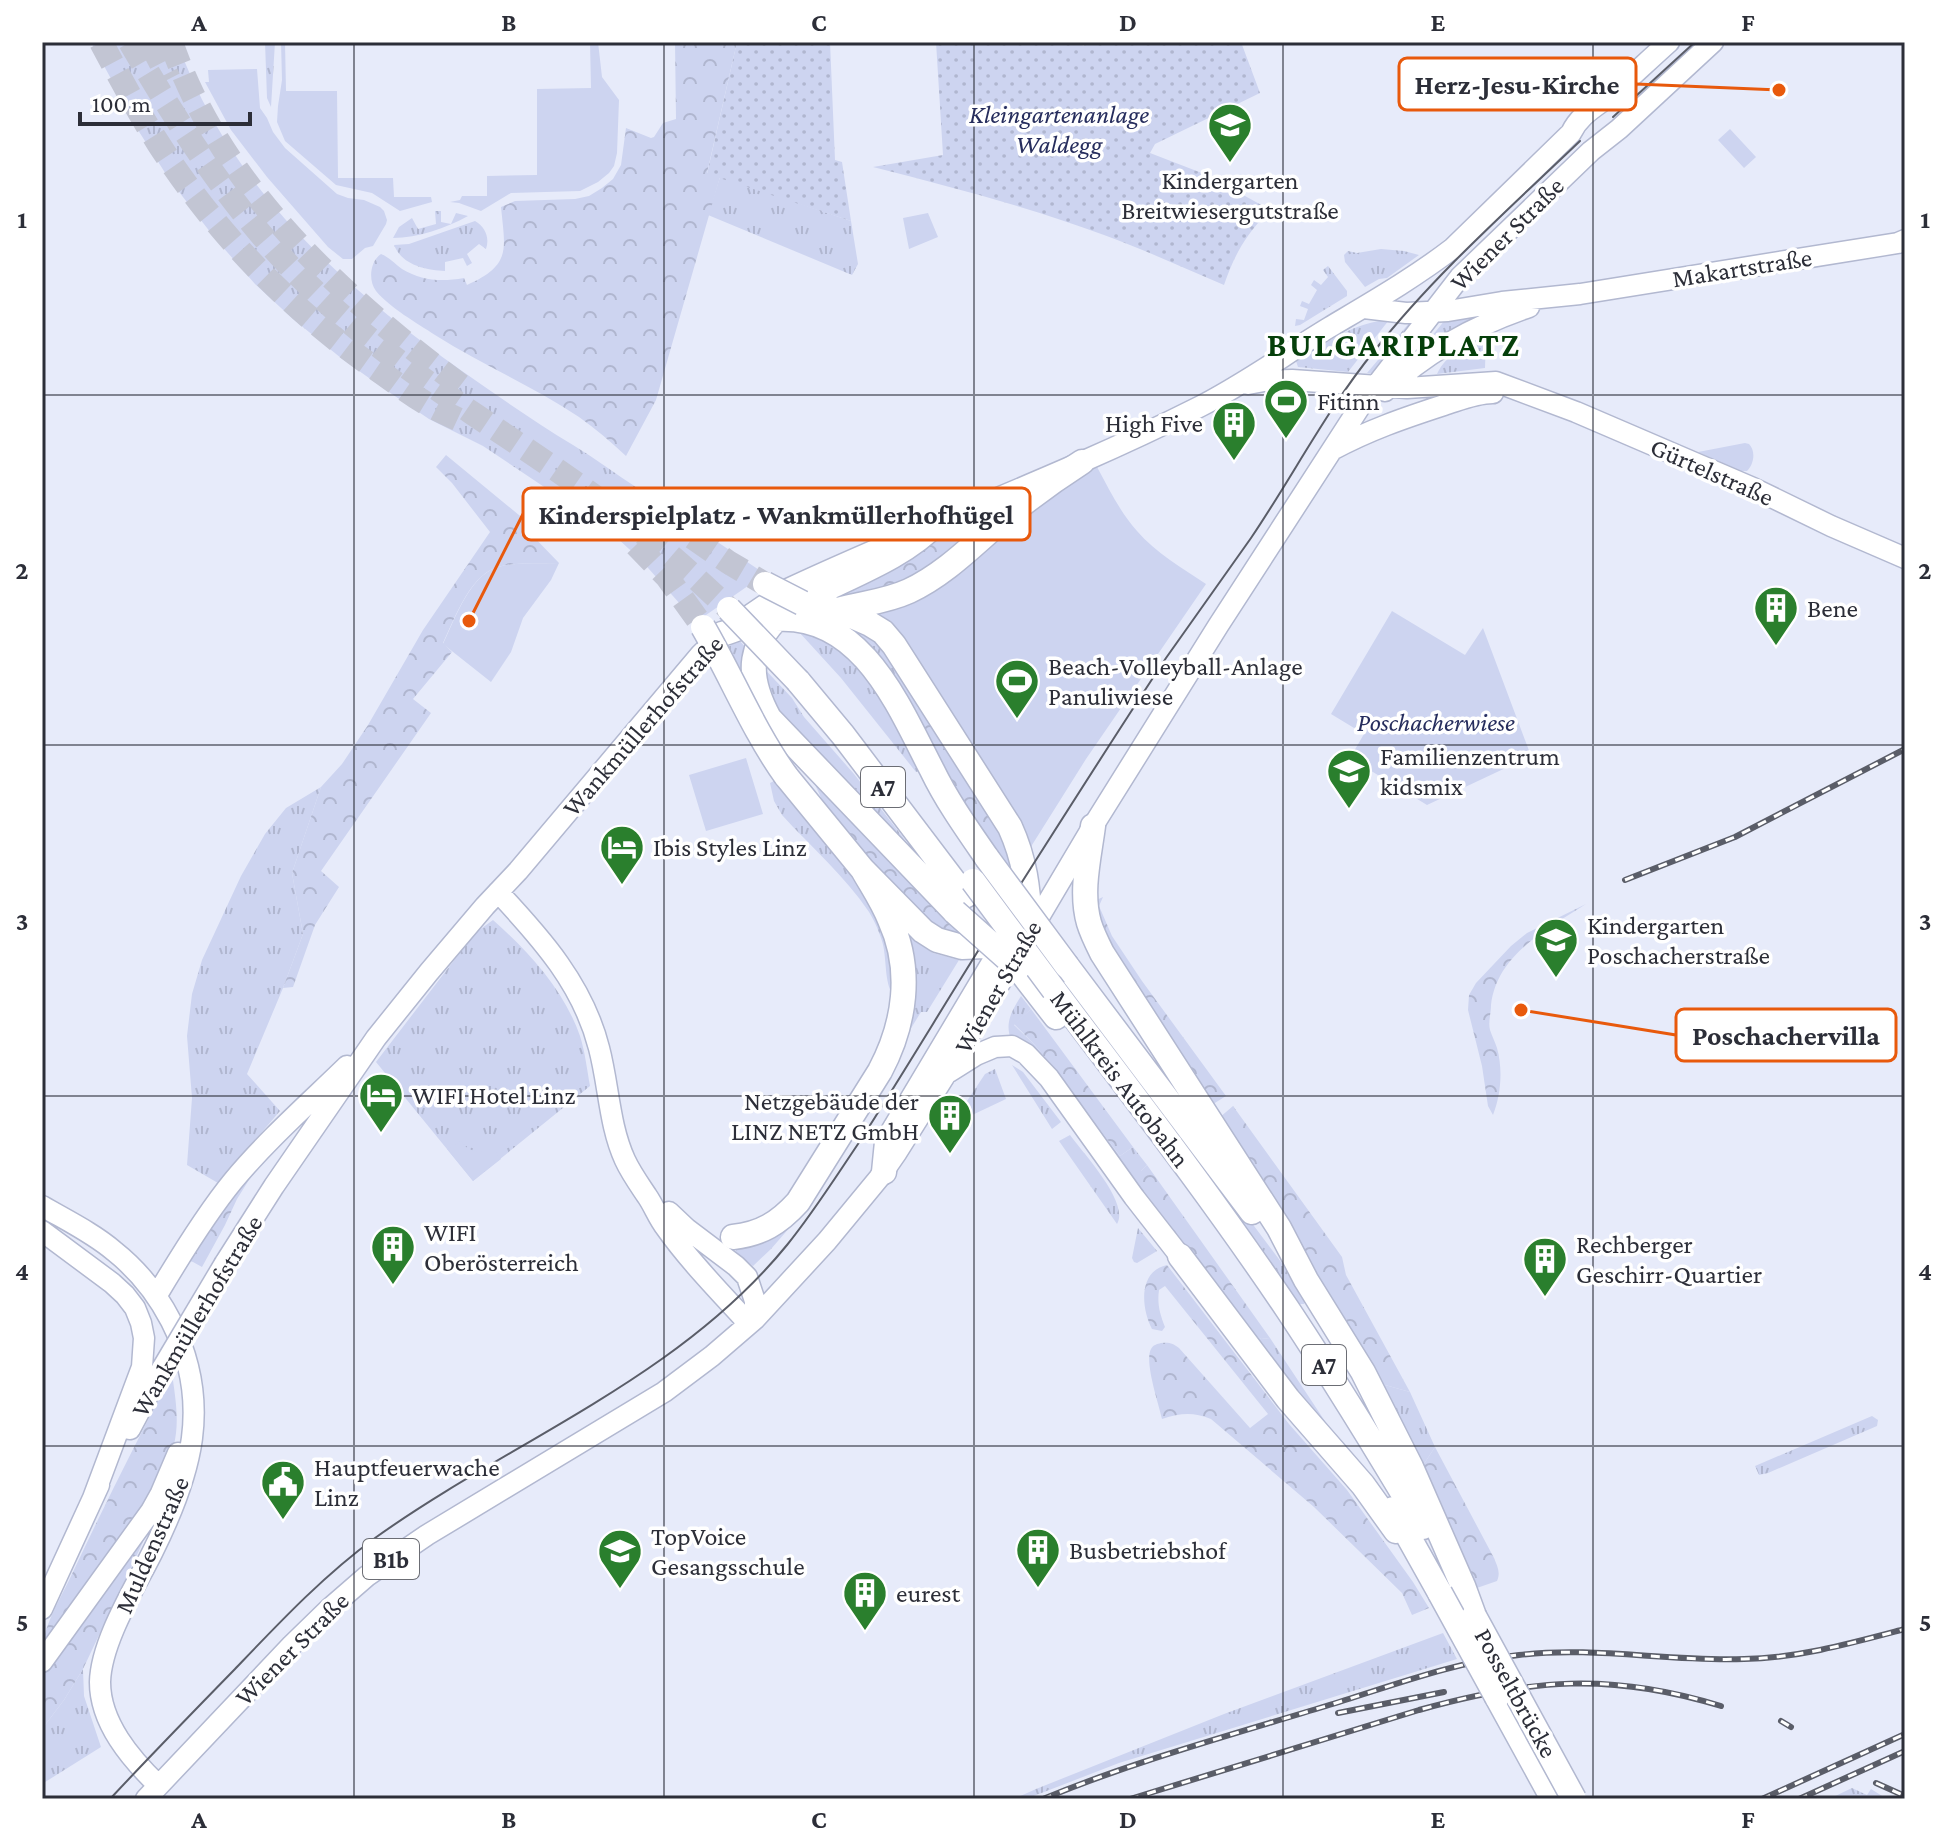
<svg xmlns="http://www.w3.org/2000/svg" width="1947" height="1841" font-family="'Crimson Pro',serif">
<style>
.grass{fill:url(#grass-tufts)}
.forest{fill:url(#forest-crowns)}
.park{fill:#cdd4f0}
.garden{fill:url(#garden-dots)}
.lines{fill:none;stroke-linecap:round;stroke-linejoin:round}
.highway-tunnel{stroke:#c2c5d3;stroke-width:24;stroke-dasharray:24 12;stroke-linecap:butt}
.major-casing{stroke:#b2b8d0;stroke-width:23}
.highway-casing{stroke:#b2b8d0;stroke-width:27}
.major{stroke:#fff;stroke-width:20}
.highway{stroke:#fff;stroke-width:24}
.tram{stroke:#5a5d68;stroke-width:2}
.rail-casing{stroke:#5a5d68;stroke-width:6}
.rail{stroke:#fff;stroke-width:3;stroke-dasharray:9;stroke-linecap:butt}
.major-bridge-casing{stroke:#b2b8d0;stroke-width:23;stroke-linecap:butt}
.highway-bridge-casing{stroke:#b2b8d0;stroke-width:27;stroke-linecap:butt}
.major-bridge{stroke:#fff;stroke-width:20}
.highway-bridge{stroke:#fff;stroke-width:24}
.grid{fill:none;stroke:#2c2e38;stroke-width:2;stroke-opacity:0.55}
.labels{text-anchor:middle;dominant-baseline:central;stroke-width:7;stroke-linejoin:round;paint-order:stroke}
.shield{fill:#fff;stroke:#6b6d74;stroke-width:2}
.shield-label{font-size:24px;font-weight:bold;fill:#2c2e38}
.park-label{font-size:26px;font-style:italic;fill:#262d5d;stroke:#fff}
.poi-label{font-size:26px;fill:#2c2e38;stroke:#fff;text-anchor:start}
.street-label{font-size:26px;fill:#2c2e38;stroke:#fff}
.district-label{font-size:34px;font-weight:bold;letter-spacing:2px;fill:#053f0a;stroke:#fff}
.leader{fill:none;stroke:#e8590c;stroke-width:3}
.callout-dot{fill:#e8590c;stroke:#fff;stroke-width:3}
.callout{fill:#fff;stroke:#e8590c;stroke-width:3}
.callout-label{font-size:28px;text-anchor:middle;font-weight:bold;fill:#2c2e38}
.neatline{fill:none;stroke:#2c2e38;stroke-width:3}
.grid-label{font-size:26px;text-anchor:middle;font-weight:bold;fill:#2c2e38}
</style>
<defs>
<pattern id="grass-tufts" width="24" height="20" patternUnits="userSpaceOnUse" patternTransform="scale(2)"><rect width="24" height="20" fill="#cdd4f0"/><path d="M3 7l-1-3M5 7V3M7 7l1-3M15 17l-1-3M17 17v-4M19 17l1-3" fill="none" stroke="#b0b6cf"/></pattern>
<pattern id="forest-crowns" width="20" height="18" patternUnits="userSpaceOnUse" patternTransform="scale(2)"><rect width="20" height="18" fill="#cdd4f0"/><path d="M2 6a3 3 0 1 1 6 0M12 15a3 3 0 1 1 6 0" fill="none" stroke="#b0b6cf"/></pattern>
<pattern id="garden-dots" width="8" height="8" patternUnits="userSpaceOnUse" patternTransform="scale(2)"><rect width="8" height="8" fill="#cdd4f0"/><path d="M2 2h.1M6 6h.1" fill="none" stroke="#b0b6cf" stroke-width="1.8" stroke-linecap="round"/></pattern>
</defs>
<rect width="100%" height="100%" fill="#e7ebfa"/>
<path class="grass" d="M91 42H177C229 186 341 285 462 371 499 397 535 422 573 445 596 459 617 475 639 489 681 517 723 546 765 574L696 622 641 560 616 537 589 517 483 446 429 419 383 388 341 358 293 319 255 284 214 237 169 179 131 119 128 110Z
M265 42H275L271 107 267 98Z
M720 177 851 221 858 264 852 275 708 215Z
M435 211H441V222L451 224 456 213 468 216C446 228 418 238 393 238L399 227 412 218 418 229 436 224Z
M475 221C485 227 490 237 486 249L479 244 467 254 472 263 467 266 463 258 445 262V271C425 270 402 265 394 245L409 244Z
M1381 249 1404 251 1419 255 1387 278 1379 279 1365 287 1345 262 1344 255 1348 251 1357 253Z
M1328 266 1347 291V296L1300 325 1295 326 1296 319 1304 320 1308 309 1300 306 1302 301 1309 304 1317 290 1311 285 1314 280 1321 285 1328 277 1323 270Z
M1498 311 1414 358 1445 320Z
M1389 320 1348 372 1298 367 1296 361C1326 343 1354 322 1389 320Z
M1410 322H1415L1376 374 1367 373Z
M1486 338 1485 368 1437 374C1446 354 1466 346 1486 338Z
M837 620 872 636 923 701 914 712Z
M799 632C862 641 895 719 922 770L916 772 841 678Z
M738 639 749 651 748 691 726 649Z
M759 663 792 698 804 717 854 774 902 836 935 883 776 715Z
M776 780 792 802 853 872 894 946 893 994C884 984 887 956 882 941 879 931 874 920 869 912 845 876 811 847 782 815L774 801 770 783Z
M321 787 292 873 303 934 283 988 247 1074 280 1111 218 1183 187 1165 192 1098 187 1036 192 994 202 960 241 876 265 834 286 808Z
M493 920C529 952 564 990 580 1036 585 1052 587 1069 590 1086L473 1181 376 1062 475 933Z
M909 937 933 953 959 960 927 1012H921L905 1038Z
M1021 996 1031 1009 1014 1025 1035 1045 1120 1156 1133 1147 1147 1165 1141 1171 1161 1216 1256 1336 1261 1339 1270 1338 1342 1447 1012 1042C1004 1024 1011 1012 1021 996Z
M1012 1065 1023 1072 1061 1122 1052 1129Z
M995 1069 1006 1099 951 1125 985 1074Z
M1070 1135C1083 1153 1130 1203 1117 1224L1059 1141Z
M1189 1139 1293 1278 1306 1300 1304 1304H1299L1185 1142Z
M791 1226 771 1249 753 1266 736 1253V1245Z
M1138 1228 1157 1251 1137 1263 1134 1262 1132 1258Z
M1378 1383 1410 1392 1435 1447 1420 1470Z
M1872 1416 1878 1420 1877 1426 1768 1473 1759 1475 1755 1466Z
M1443 1633 1457 1659 1119 1763 1026 1799H1014L1036 1789 1224 1714Z
M83 1669 84 1696 101 1747 42 1784V1729L64 1700Z
M1852 1788 1867 1795 1871 1789 1887 1799H1829Z"/>
<path class="forest" d="M675 42H737L707 173 720 177 656 400 626 456C611 442 596 429 579 417 533 386 482 365 435 335 417 323 390 308 376 291 368 281 370 261 381 254 389 257 395 264 402 269 422 281 441 282 464 278L467 285C512 265 505 249 501 207L515 201 575 199 589 196 602 188 613 179 621 165 626 128 651 138 654 137 663 123 676 119Z
M446 455 525 520 530 533 559 563C540 564 520 562 502 566 471 571 455 618 443 643L452 652 413 699 431 713 321 871 339 887 315 925 293 987 283 988 303 934 292 873 321 787 342 764 368 725 423 630 490 532 452 483 436 467Z
M1028 490 955 548 902 585 858 597 832 596Z
M923 701 1015 859 1008 872 968 819 914 712Z
M807 767 968 940 923 923 828 813Z
M1103 897 1099 906 1112 936 1142 981 1226 1096 1210 1106 1107 947 1092 902Z
M1586 904C1546 930 1497 954 1491 1005 1491 1014 1488 1022 1490 1030 1492 1036 1495 1042 1497 1048 1503 1069 1501 1095 1493 1115L1488 1106 1482 1066 1468 1010 1469 995 1476 983 1511 946 1527 933Z
M1031 1009 1133 1147 1120 1156 1035 1045 1014 1024Z
M1233 1106 1342 1257 1346 1275 1410 1392 1378 1383 1219 1118Z
M269 1148 237 1199 225 1225 202 1267 193 1262 186 1260Z
M1147 1165 1270 1338 1261 1339 1256 1336 1161 1216 1141 1187 1138 1176 1141 1171Z
M1167 1265 1289 1424 1347 1490 1413 1582 1429 1608 1412 1615 1402 1593 1314 1507 1211 1419C1193 1412 1181 1413 1162 1419 1159 1404 1144 1362 1151 1349 1153 1345 1157 1344 1161 1343 1169 1342 1173 1343 1179 1348L1250 1428 1268 1414 1165 1286 1159 1290C1157 1304 1160 1314 1165 1327L1162 1331 1152 1329C1141 1308 1138 1271 1167 1265Z
M172 1374C179 1420 180 1436 163 1479L42 1654C42 1627 61 1598 72 1574 104 1506 137 1440 172 1374Z
M1435 1447 1494 1558C1497 1566 1501 1572 1497 1581L1474 1589 1420 1470Z
M143 1542 83 1669 64 1700 42 1729V1675L134 1544Z"/>
<path class="park" d="M281 42H285L286 91H337L338 178H393L394 197H431L432 202 400 211 372 193 336 185 285 141 277 122 278 106 282 80Z
M590 42H598L602 77 619 100 617 153 614 166 609 173 598 182 580 191 511 193 481 211 459 203 450 202 460 200 462 196H487V176L537 175V89L591 88Z
M257 69 260 108 267 118 273 132 285 148 337 194 348 198 364 200 380 207 384 211 387 220 386 224 373 246 365 248 352 259H343L328 247 267 177 231 130 205 82H209L208 70Z
M1730 129 1756 157 1744 168 1718 140Z
M928 213 938 237 909 249 903 218Z
M1745 443 1749 444C1756 451 1754 464 1747 471H1740L1698 452Z
M1097 467C1109 489 1120 512 1137 531 1156 553 1182 568 1206 584L1086 759 1027 853 872 611 997 533 1073 478Z
M559 563 551 580 523 618 511 652 491 682 443 644C455 619 471 571 502 566 520 562 540 564 559 563Z
M1392 611 1465 655 1483 628 1531 756 1427 805 1350 758 1364 734 1331 714Z
M746 758 763 814 706 831 689 775Z
M461 1141C469 1153 480 1153 493 1149L501 1159 473 1181 447 1149Z"/>
<path class="garden" d="M737 42H830L835 160 842 162 851 221 707 174Z
M936 42H1080L1083 46 1092 42H1241L1260 93 1155 144 1150 153 1207 175 1265 207V215C1244 238 1234 256 1224 285 1184 268 1145 250 1104 235 1029 207 951 187 873 167L943 155Z"/>
<g class="lines">
<path class="highway-tunnel" d="M101 42C119 76 137 110 158 143 217 235 292 312 382 373 397 384 412 395 427 404 440 411 453 417 466 423
M130 42C184 135 242 224 321 297 408 378 514 437 609 507 652 538 691 573 729 609
M150 42 169 79
M171 42C221 188 343 298 464 388
M630 502 685 532 728 562 765 584
M636 545 667 577 703 627"/>
<g class="major-casing">
<path id="major" d="M1364 308 1406 313 1448 311 1502 302 1580 294 1898 243 1905 240
M1248 384 1264 381 1292 380 1407 388 1496 382 1576 412 1753 488 1831 526 1905 558
M1385 391C1426 352 1476 325 1529 307
M1332 450C1369 430 1404 418 1444 405 1460 400 1476 393 1493 393
M498 892C542 939 583 985 599 1048 609 1086 609 1125 625 1160 631 1173 639 1184 647 1196 654 1206 658 1218 666 1228 690 1262 721 1293 749 1324
M949 1072 976 1055 995 1047 1012 1046 1026 1054 1049 1078 1134 1197 1180 1256
M42 1206C66 1220 93 1233 114 1251 138 1270 157 1294 171 1321 213 1404 191 1475 152 1553 134 1589 101 1642 100 1682 100 1723 131 1759 158 1785
M669 1212 687 1229 736 1266 747 1277 755 1301V1319
M42 1231 112 1283 125 1295 135 1308 141 1323 144 1338 142 1367 93 1498
M225 1263 274 1186 376 1038 429 972 485 906 518 871 701 654 722 634 788 589C922 526 1062 476 1195 409 1242 386 1285 354 1330 327 1372 302 1414 278 1453 248L1571 133C1580 114 1596 107 1612 94 1631 77 1650 59 1669 42
M157 1295C179 1258 206 1214 233 1181 267 1140 309 1103 347 1066
M130 1429 163 1367
M42 1609 99 1485
M42 1662 151 1511 161 1493 178 1453
M146 1799 292 1645 329 1609 367 1576 427 1535 664 1392 712 1356 755 1319 827 1241 879 1178 897 1152 946 1074 1093 826 1218 626 1361 405 1460 277 1591 151 1619 129 1713 42"/>
</g>
<g class="highway-casing">
<path id="highway" d="M937 522C900 562 834 581 787 609 748 642 745 674 769 718L955 912
M802 603 838 610 870 624 883 632 894 645 1010 827C1025 860 1028 888 1030 924
M838 610C863 603 885 602 909 591 941 576 967 551 993 528 1021 504 1051 482 1082 462
M722 634C740 628 757 620 775 619 862 612 899 707 932 770 947 801 967 829 987 858
M798 681 843 735 965 896
M786 776 863 870 923 931 937 940 962 947 1007 945
M1093 826C1089 857 1080 892 1089 923 1092 933 1097 943 1102 953L1279 1228 1306 1280 1363 1372 1411 1467 1463 1586 1474 1616
M1067 966 1252 1212
M1018 968 1056 1017
M1054 990C1133 1095 1214 1200 1288 1310 1335 1381 1380 1454 1423 1527
M884 1172 887 1142 1010 936
M733 1237C761 1234 779 1223 798 1202L880 1071C905 1024 913 970 890 920 883 902 872 886 863 870
M1180 1256 1288 1399 1363 1485 1396 1531
M1393 1509 1440 1593
M1497 1697 1553 1799"/>
</g>
<use href="#major" class="major"/>
<use href="#highway" class="highway"/>
<path class="tram" d="M1613 117 1695 42
M110 1799C151 1755 193 1712 235 1669 279 1623 323 1576 375 1538 512 1440 678 1379 787 1245 813 1213 835 1178 858 1144 901 1077 941 1010 983 943 1044 848 1104 752 1166 658 1194 618 1223 578 1251 538 1293 476 1327 409 1375 350 1435 274 1510 208 1580 141"/>
<g class="rail-casing">
<path id="rail" d="M1625 880 1735 837 1905 749
M1338 1713 1444 1692
M1781 1721 1791 1727
M1876 1783 1905 1796
M1043 1799C1135 1761 1231 1735 1326 1706 1389 1687 1453 1662 1519 1655 1594 1646 1669 1662 1744 1659 1799 1658 1852 1643 1905 1629
M1130 1799 1419 1710C1530 1679 1610 1672 1721 1706
M1762 1799 1905 1734
M1799 1799 1905 1751"/>
</g>
<use href="#rail" class="rail"/>
<g class="major-bridge-casing">
<path id="major-bridge" d="M163 1367 225 1263"/>
</g>
<g class="highway-bridge-casing">
<path id="highway-bridge" d="M765 584 802 603
M729 609 798 681
M703 627C732 677 753 730 786 776
M987 858 1067 966
M973 881 1054 990
M955 912 1018 968
M1440 1593 1497 1697
M1474 1616 1574 1799"/>
</g>
<use href="#major-bridge" class="major-bridge"/>
<use href="#highway-bridge" class="highway-bridge"/>
</g>
<path class="grid" d="M354 42V1799M664 42V1799M974 42V1799M1283 42V1799M1593 42V1799M42 395H1905M42 745H1905M42 1096H1905M42 1446H1905"/>
<defs>
<g id="school-pin" transform="scale(2.3)"><path d="M0 17L-7.5 6A9.5 9.5 0 1 1 7.5 6Z" fill="#2a7f2d" stroke="#fff"/><path d="M0-5L7-2L0 1L-7-2ZM-4 1L0 2.5L4 1V4Q0 6-4 4Z" fill="#fff"/></g>
<g id="stadium-pin" transform="scale(2.3)"><path d="M0 17L-7.5 6A9.5 9.5 0 1 1 7.5 6Z" fill="#2a7f2d" stroke="#fff"/><path d="M0-5a6.5 5 0 1 0 0 10a6.5 5 0 1 0 0-10ZM-3.5-1.8h7v3.6h-7Z" fill="#fff"/></g>
<g id="building-pin" transform="scale(2.3)"><path d="M0 17L-7.5 6A9.5 9.5 0 1 1 7.5 6Z" fill="#2a7f2d" stroke="#fff"/><path d="M-4-6H4V6H1V3H-1V6H-4ZM-2.5-4.3h1.7v1.8h-1.7ZM.8-4.3h1.7v1.8H.8ZM-2.5-1h1.7V.8h-1.7ZM.8-1h1.7V.8H.8Z" fill="#fff"/></g>
<g id="hotel-pin" transform="scale(2.3)"><path d="M0 17L-7.5 6A9.5 9.5 0 1 1 7.5 6Z" fill="#2a7f2d" stroke="#fff"/><path d="M-6-4.5h1.5V1H6V5H4.5V3h-9V5H-6ZM-4 0a1.8 1.8 0 1 1 3.6 0ZM.5 0V-2.5h3Q6-2.5 6 0Z" fill="#fff"/></g>
<g id="civic-pin" transform="scale(2.3)"><path d="M0 17L-7.5 6A9.5 9.5 0 1 1 7.5 6Z" fill="#2a7f2d" stroke="#fff"/><path d="M-.6-6.5H3V-4.5H.6V-3L4-1V1h2V6H-6V1h2V-1L-.6-3ZM-1.2 2.5V6h2.4V2.5Z" fill="#fff"/></g>
</defs>
<g fill-rule="evenodd">
<use href="#school-pin" x="1230" y="125"/>
<use href="#stadium-pin" x="1286" y="401"/>
<use href="#building-pin" x="1234" y="423"/>
<use href="#building-pin" x="1776" y="608"/>
<use href="#stadium-pin" x="1017" y="681"/>
<use href="#school-pin" x="1349" y="771"/>
<use href="#hotel-pin" x="622" y="847"/>
<use href="#school-pin" x="1556" y="940"/>
<use href="#hotel-pin" x="381" y="1095"/>
<use href="#building-pin" x="950" y="1116"/>
<use href="#building-pin" x="393" y="1247"/>
<use href="#building-pin" x="1545" y="1259"/>
<use href="#civic-pin" x="283" y="1482"/>
<use href="#building-pin" x="1038" y="1550"/>
<use href="#school-pin" x="620" y="1551"/>
<use href="#building-pin" x="865" y="1593"/>
</g>
<g class="labels">
<g class="shield">
<rect x="861" y="767" width="44" height="40" rx="6"/>
<rect x="1302" y="1345" width="44" height="40" rx="6"/>
<rect x="363" y="1539" width="56" height="40" rx="6"/>
</g>
<g class="shield-label">
<text x="883" y="787">A7</text>
<text x="1324" y="1365">A7</text>
<text x="391" y="1559">B1b</text>
</g>
<g class="park-label">
<text x="1059" y="114">Kleingartenanlage<tspan x="1059" dy="30">Waldegg</tspan></text>
<text x="1436" y="722">Poschacherwiese</text>
</g>
<g class="poi-label">
<text x="1230" y="180" text-anchor="middle">Kindergarten<tspan x="1230" dy="30">Breitwiesergutstraße</tspan></text>
<text x="1317" y="401">Fitinn</text>
<text x="1203" y="423" text-anchor="end">High Five</text>
<text x="1807" y="608">Bene</text>
<text x="1048" y="666">Beach-Volleyball-Anlage<tspan x="1048" dy="30">Panuliwiese</tspan></text>
<text x="1380" y="756">Familienzentrum<tspan x="1380" dy="30">kidsmix</tspan></text>
<text x="653" y="847">Ibis Styles Linz</text>
<text x="1587" y="925">Kindergarten<tspan x="1587" dy="30">Poschacherstraße</tspan></text>
<text x="412" y="1095">WIFI Hotel Linz</text>
<text x="919" y="1101" text-anchor="end">Netzgebäude der<tspan x="919" dy="30">LINZ NETZ GmbH</tspan></text>
<text x="424" y="1232">WIFI<tspan x="424" dy="30">Oberösterreich</tspan></text>
<text x="1576" y="1244">Rechberger<tspan x="1576" dy="30">Geschirr-Quartier</tspan></text>
<text x="314" y="1467">Hauptfeuerwache<tspan x="314" dy="30">Linz</tspan></text>
<text x="651" y="1536">TopVoice<tspan x="651" dy="30">Gesangsschule</tspan></text>
<text x="1069" y="1550">Busbetriebshof</text>
<text x="896" y="1593">eurest</text>
</g>
<g class="street-label">
<text transform="translate(1507 234) rotate(-45)">Wiener Straße</text>
<text transform="translate(1742 268) rotate(-9)">Makartstraße</text>
<text transform="translate(1712 472) rotate(24)">Gürtelstraße</text>
<text transform="translate(643 726) rotate(-49)">Wankmüllerhofstraße</text>
<text transform="translate(998 987) rotate(-60)">Wiener Straße</text>
<text transform="translate(1120 1079) rotate(53)">Mühlkreis Autobahn</text>
<text transform="translate(197 1316) rotate(-59)">Wankmüllerhofstraße</text>
<text transform="translate(152 1545) rotate(-66)">Muldenstraße</text>
<text transform="translate(292 1649) rotate(-45)">Wiener Straße</text>
<text transform="translate(1516 1693) rotate(61)">Posseltbrücke</text>
</g>
<g class="district-label">
<text x="1394" y="344">BULGARIPLATZ</text>
</g>
</g>
<path class="leader" d="M1779 90L1636 84M469 621L523 514M1521 1010L1676 1035"/>
<g class="callout-dot">
<circle cx="1779" cy="90" r="8"/>
<circle cx="469" cy="621" r="8"/>
<circle cx="1521" cy="1010" r="8"/>
</g>
<g class="callout">
<rect x="1399" y="58" width="237" height="52" rx="8"/>
<rect x="523" y="488" width="507" height="52" rx="8"/>
<rect x="1676" y="1009" width="220" height="52" rx="8"/>
</g>
<g class="callout-label">
<text x="1517" y="94">Herz-Jesu-Kirche</text>
<text x="776" y="524">Kinderspielplatz - Wankmüllerhofhügel</text>
<text x="1786" y="1045">Poschachervilla</text>
</g>
<rect width="1947" height="1841" fill="none" stroke="#ffffff" stroke-width="88"/>
<path d="M80 112v12h170v-12" fill="none" stroke="#2c2e38" stroke-width="4"/>
<text x="92" y="112" font-size="24" fill="#2c2e38" stroke="#ffffff" stroke-width="6" paint-order="stroke">100 m</text>
<rect x="44" y="44" width="1859" height="1753" class="neatline"/>
<g class="grid-label">
<text x="199" y="31">A</text>
<text x="509" y="31">B</text>
<text x="819" y="31">C</text>
<text x="1128" y="31">D</text>
<text x="1438" y="31">E</text>
<text x="1748" y="31">F</text>
<text x="22" y="228">1</text>
<text x="1925" y="228">1</text>
<text x="22" y="579">2</text>
<text x="1925" y="579">2</text>
<text x="22" y="930">3</text>
<text x="1925" y="930">3</text>
<text x="22" y="1280">4</text>
<text x="1925" y="1280">4</text>
<text x="22" y="1631">5</text>
<text x="1925" y="1631">5</text>
<text x="199" y="1828">A</text>
<text x="509" y="1828">B</text>
<text x="819" y="1828">C</text>
<text x="1128" y="1828">D</text>
<text x="1438" y="1828">E</text>
<text x="1748" y="1828">F</text>
</g>
</svg>
